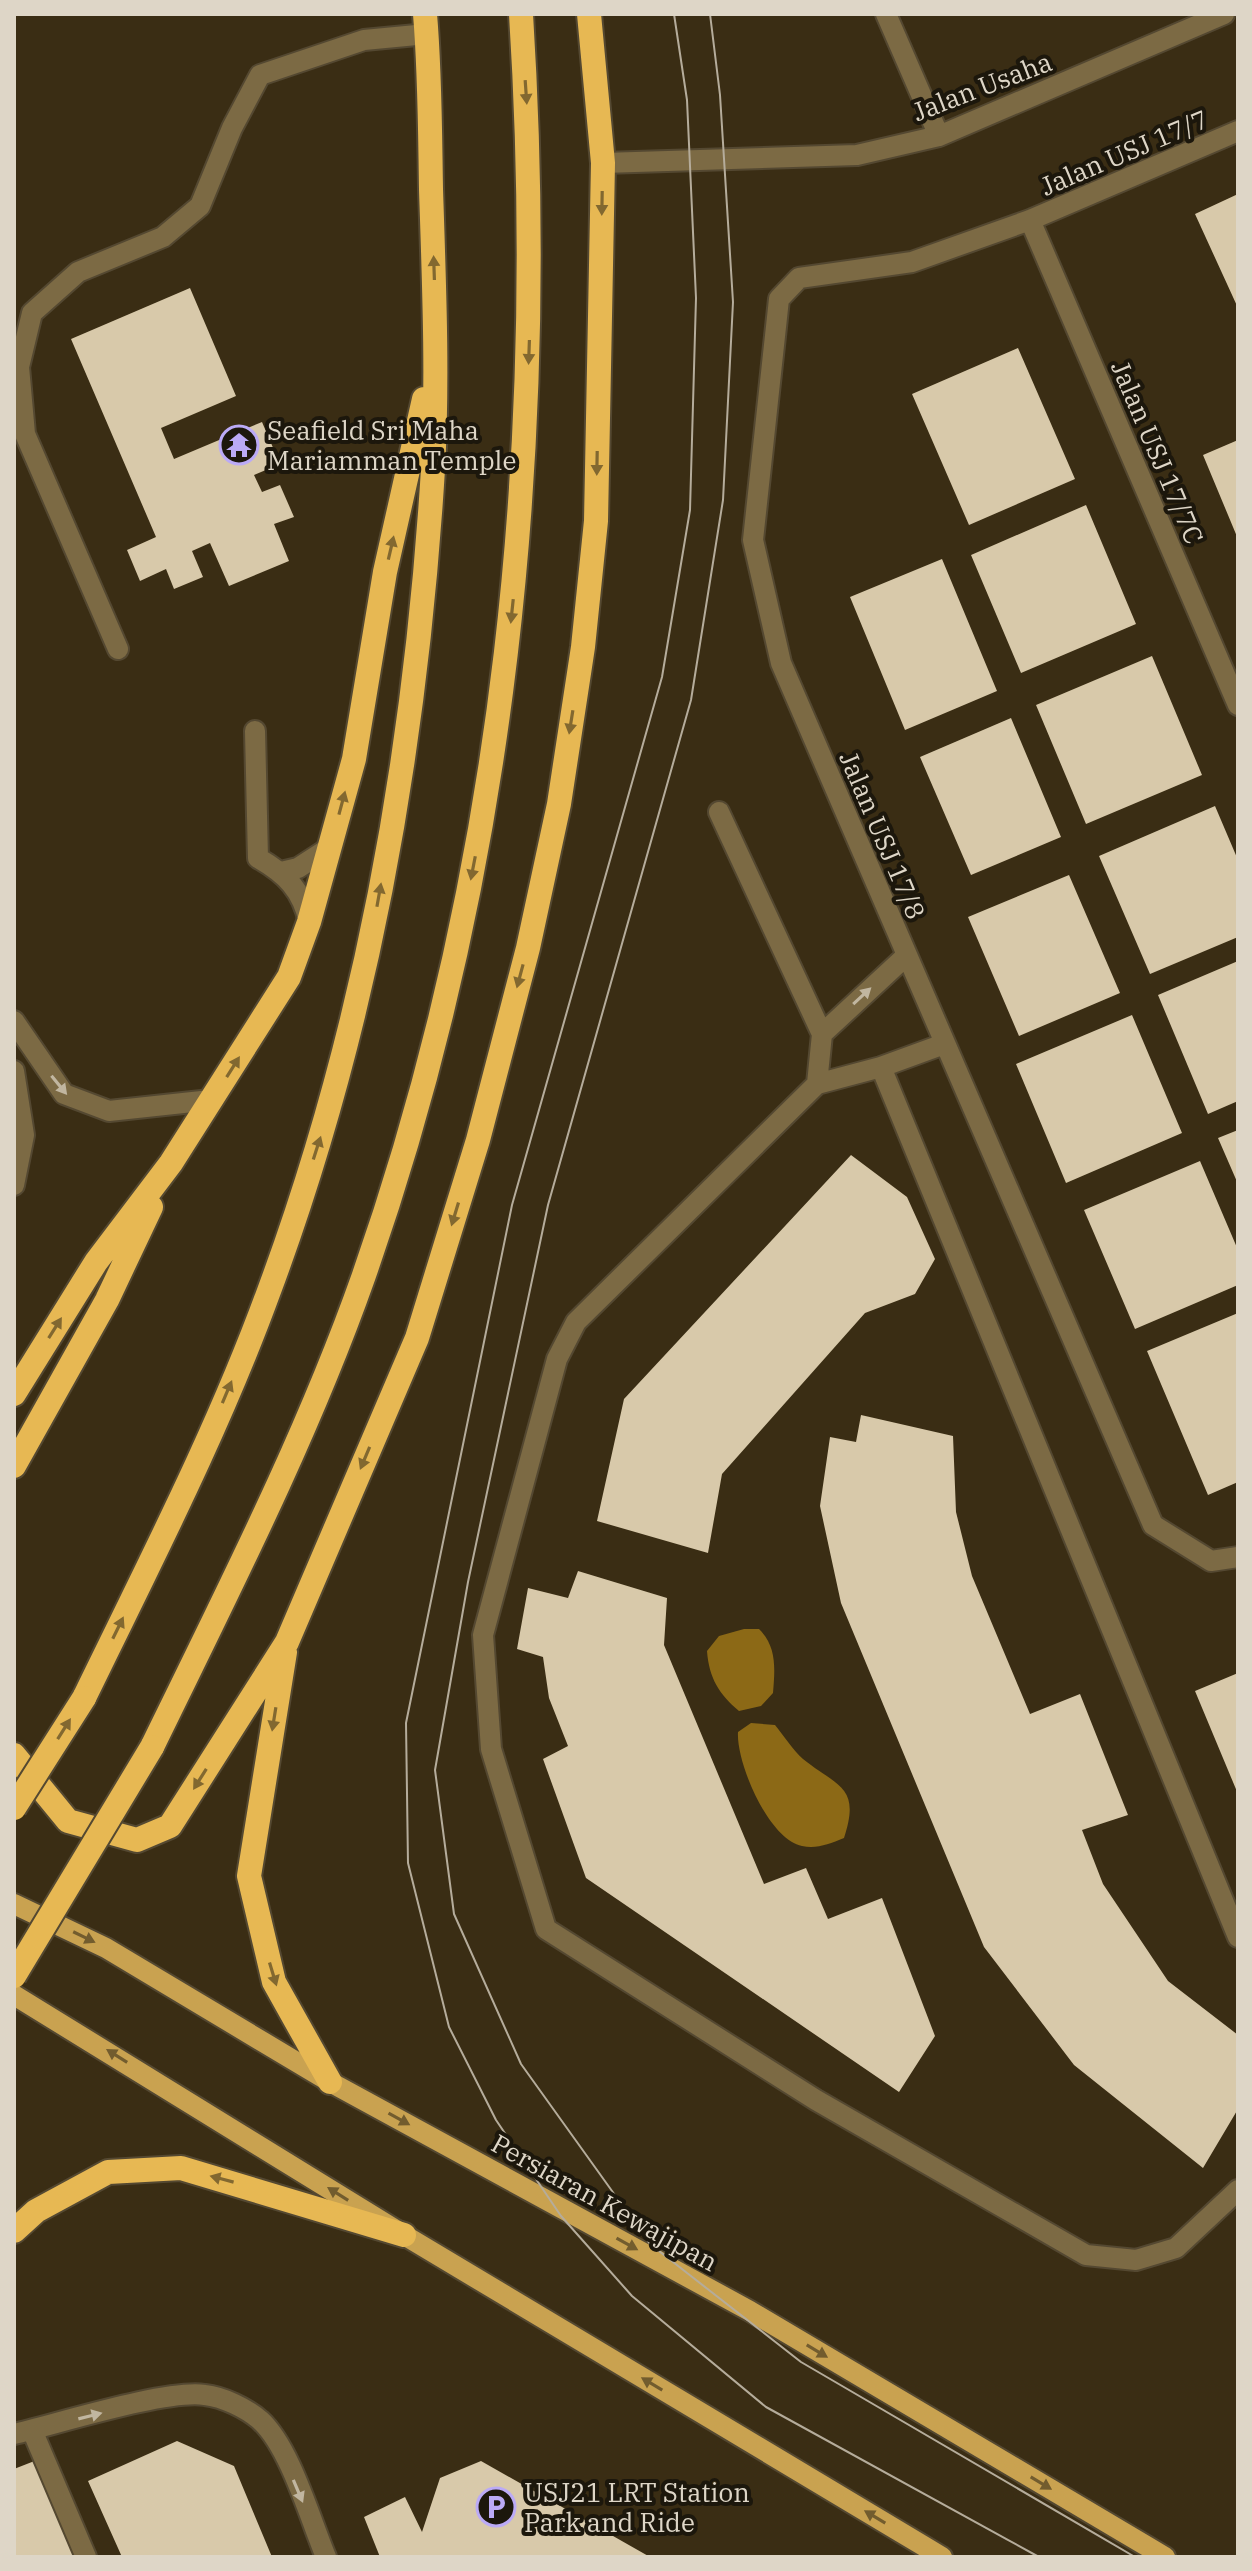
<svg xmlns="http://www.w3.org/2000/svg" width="1252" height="2571" font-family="'IBM Plex Serif',serif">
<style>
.water{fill:#8c6916}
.building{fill:#d8c9aa}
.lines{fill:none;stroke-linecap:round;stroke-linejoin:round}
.minor-casing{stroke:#544831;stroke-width:24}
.major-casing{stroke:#544831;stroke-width:24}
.highway-casing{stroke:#544831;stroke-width:28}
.minor{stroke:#7c6a44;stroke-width:20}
.major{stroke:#c9a250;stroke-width:20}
.highway{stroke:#e7b853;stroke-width:24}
.tram{stroke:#b5ac9b;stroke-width:2}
.highway-bridge-casing{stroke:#544831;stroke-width:28;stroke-linecap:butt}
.highway-bridge{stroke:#e7b853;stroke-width:24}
.oneway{fill:#826830}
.oneway2{fill:#c1b6a0}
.oneway3{fill:#725c2e}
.labels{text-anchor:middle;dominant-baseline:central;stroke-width:8;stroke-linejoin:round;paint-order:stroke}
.street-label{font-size:26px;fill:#ded6c7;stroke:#1c170c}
.poi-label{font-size:26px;fill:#ded6c7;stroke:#1c170c;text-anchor:start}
</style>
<rect width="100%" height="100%" fill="#3a2d14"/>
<path class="water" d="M744 1629H759C777 1647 775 1668 773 1693L761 1706 739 1711C719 1694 709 1678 707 1651L719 1636Z
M751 1723 775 1725C784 1736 793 1750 803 1759 838 1787 861 1786 844 1838 829 1844 817 1849 802 1846 768 1839 736 1762 738 1732Z"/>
<path class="building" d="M1238 194V308L1195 214Z
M190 288 236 396 161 428 174 459 262 422 280 464 254 475 262 492 280 485 294 517 274 524 289 561 229 586 210 543 192 551 203 577 174 589 166 569 140 581 127 550 156 537 71 339Z
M1018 348 1075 479 969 525 912 394Z
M1238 440V539L1203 455Z
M1086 505 1136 624 1021 673 971 555Z
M942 559 997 691 905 730 850 597Z
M1152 656 1202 775 1086 824 1036 705Z
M1011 718 1061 837 971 875 920 757Z
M1215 806 1238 860V937L1150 974 1099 856Z
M1069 875 1120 993 1019 1036 968 917Z
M1238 961V1101L1208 1114 1158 995Z
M1132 1015 1182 1133 1066 1183 1016 1064Z
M1238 1130V1184L1218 1138Z
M851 1155 907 1197 935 1259 915 1294 865 1313 722 1474 708 1553 597 1521 624 1399Z
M1200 1161 1238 1250V1285L1135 1329 1084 1210Z
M1238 1313V1482L1208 1495 1147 1351Z
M861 1415 953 1436 956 1512 972 1576 1030 1714 1080 1694 1128 1815 1082 1830 1103 1884 1168 1981 1238 2035V2109L1203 2168 1074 2065 984 1947 841 1603 820 1506 830 1437 856 1442Z
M578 1571 667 1598 664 1645 764 1884 806 1868 828 1919 882 1898 935 2036 899 2092 586 1878 543 1759 568 1746 549 1698 543 1657 517 1649 528 1588 568 1598Z
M1238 1673V1794L1195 1691Z
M177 2441 234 2466 272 2557H122L88 2481Z
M37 2460 78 2557H14V2469Z
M481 2461 650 2557H380L364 2517 405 2497 422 2532 440 2478Z"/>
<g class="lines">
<g class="minor-casing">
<path id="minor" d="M886 14 939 136
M1238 131 1030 220 912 262 799 278 779 299 753 540 781 663 1153 1525 1211 1561 1238 1557
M603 163 857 155 939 136 1224 14
M1030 220 1238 705
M118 649 25 434 19 367 32 313 78 272 163 237 200 206 232 128 260 75 364 40 427 34
M255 731 258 858C286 874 302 890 309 922
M719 812 822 1034
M281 872 298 868 329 848
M14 1021 64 1094 109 1111 211 1100
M944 1044 881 1067 817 1084 576 1322 557 1359 483 1635 491 1749 546 1929 816 2100 1086 2255 1136 2260 1176 2248 1238 2190
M881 1067 1238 1937
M14 1071 24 1135 14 1185
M817 1084 822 1034 906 956
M32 2430 86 2557
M14 2434C57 2424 167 2389 205 2395 223 2397 246 2408 260 2420 290 2447 310 2519 326 2557"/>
</g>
<g class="major-casing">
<path id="major" d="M14 1904 106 1948 330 2082 750 2311 1165 2557
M14 1995 404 2235 942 2557"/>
</g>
<g class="highway-casing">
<path id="highway" d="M14 1394 96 1262 171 1163 289 977 309 922 354 759 385 572 424 399
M14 1466 107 1300 151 1207
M285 1652 249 1876 274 1982 330 2082
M84 1698C149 1564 218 1431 269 1291 366 1030 416 747 433 469 438 376 434 282 431 189 430 131 430 72 425 14
M152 1747C227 1593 306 1439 363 1278 506 872 548 441 521 14
M14 1755 68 1821 137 1840 170 1826 287 1642 417 1338 478 1140 528 948 559 804 583 647 596 521 603 163 589 14
M14 2231 36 2211 108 2172 181 2168 404 2235"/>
</g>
<use href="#minor" class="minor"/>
<use href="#major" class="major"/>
<use href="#highway" class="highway"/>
<path class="tram" d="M674 14 687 100 696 298 690 510 662 677 512 1205 406 1723 408 1863 449 2027 496 2120 561 2216 632 2296 766 2407 1039 2557
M710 14 720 95 733 302 723 500 691 700 548 1205 468 1582 435 1770 454 1914 521 2064 650 2244 801 2362 1135 2557"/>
<g class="highway-bridge-casing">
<path id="highway-bridge" d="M14 1808 84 1698
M14 1976 152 1747"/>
</g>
<use href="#highway-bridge" class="highway-bridge"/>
</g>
<defs><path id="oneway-solid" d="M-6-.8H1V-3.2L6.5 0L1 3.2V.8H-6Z" transform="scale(2)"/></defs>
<g class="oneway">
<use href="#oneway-solid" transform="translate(526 92) rotate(86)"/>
<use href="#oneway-solid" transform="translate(602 203) rotate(91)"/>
<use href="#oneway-solid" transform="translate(434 268) rotate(-92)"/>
<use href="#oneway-solid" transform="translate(529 352) rotate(92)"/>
<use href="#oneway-solid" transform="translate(597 463) rotate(91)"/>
<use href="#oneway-solid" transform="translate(391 548) rotate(-77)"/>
<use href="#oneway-solid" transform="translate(512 611) rotate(96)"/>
<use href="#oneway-solid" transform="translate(571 722) rotate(99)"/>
<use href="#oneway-solid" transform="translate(342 803) rotate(-75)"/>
<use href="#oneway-solid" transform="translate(473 868) rotate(101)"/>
<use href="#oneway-solid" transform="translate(379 895) rotate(-80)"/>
<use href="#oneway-solid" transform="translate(520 976) rotate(105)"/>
<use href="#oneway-solid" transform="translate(233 1067) rotate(-58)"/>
<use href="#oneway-solid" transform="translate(317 1148) rotate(-72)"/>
<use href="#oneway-solid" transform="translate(455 1214) rotate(107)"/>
<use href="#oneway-solid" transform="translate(55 1328) rotate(-58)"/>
<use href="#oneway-solid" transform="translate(227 1392) rotate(-67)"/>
<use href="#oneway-solid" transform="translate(365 1458) rotate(113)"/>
<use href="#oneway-solid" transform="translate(118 1628) rotate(-64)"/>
<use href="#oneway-solid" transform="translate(274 1719) rotate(99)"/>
<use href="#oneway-solid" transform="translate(64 1729) rotate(-58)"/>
<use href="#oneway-solid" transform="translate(200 1779) rotate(122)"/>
<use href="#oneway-solid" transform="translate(273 1974) rotate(73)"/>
<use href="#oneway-solid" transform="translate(222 2179) rotate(-165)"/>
</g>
<g class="oneway2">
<use href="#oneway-solid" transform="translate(862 996) rotate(-43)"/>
<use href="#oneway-solid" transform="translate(59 1085) rotate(51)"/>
<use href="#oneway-solid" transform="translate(90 2416) rotate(-14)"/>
<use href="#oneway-solid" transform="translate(298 2491) rotate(67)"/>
</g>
<g class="oneway3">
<use href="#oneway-solid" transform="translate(84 1937) rotate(26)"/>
<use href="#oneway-solid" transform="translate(117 2056) rotate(-148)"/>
<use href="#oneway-solid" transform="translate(399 2119) rotate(29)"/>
<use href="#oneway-solid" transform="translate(338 2194) rotate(-148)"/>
<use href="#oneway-solid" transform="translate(627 2244) rotate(29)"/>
<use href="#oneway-solid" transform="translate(817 2351) rotate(31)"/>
<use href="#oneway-solid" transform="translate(652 2384) rotate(-149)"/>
<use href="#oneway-solid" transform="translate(1041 2483) rotate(31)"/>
<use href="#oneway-solid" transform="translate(875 2517) rotate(-149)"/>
</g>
<defs>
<g id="temple-ring" transform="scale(2)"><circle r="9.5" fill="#1c170c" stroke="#bbaaf6" stroke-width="1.5"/><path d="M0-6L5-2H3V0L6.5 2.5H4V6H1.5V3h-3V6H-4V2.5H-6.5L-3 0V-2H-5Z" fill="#bbaaf6"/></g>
<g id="parking-ring" transform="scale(2)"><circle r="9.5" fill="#1c170c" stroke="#bbaaf6" stroke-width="1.5"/><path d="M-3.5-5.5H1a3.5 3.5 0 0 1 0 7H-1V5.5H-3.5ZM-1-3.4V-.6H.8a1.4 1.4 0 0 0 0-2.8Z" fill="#bbaaf6"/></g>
</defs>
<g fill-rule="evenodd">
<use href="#temple-ring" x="239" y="445"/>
<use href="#parking-ring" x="496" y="2507"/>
</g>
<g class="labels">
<g class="street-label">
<text transform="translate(982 86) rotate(-21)">Jalan Usaha</text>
<text transform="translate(1124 152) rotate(-23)">Jalan USJ 17/7</text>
<text transform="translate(1158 452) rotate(67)">Jalan USJ 17/7C</text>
<text transform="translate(883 835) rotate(67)">Jalan USJ 17/8</text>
<text transform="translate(605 2202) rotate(29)">Persiaran Kewajipan</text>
</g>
<g class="poi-label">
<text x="267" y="430">Seafield Sri Maha<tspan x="267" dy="30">Mariamman Temple</tspan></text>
<text x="524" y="2492">USJ21 LRT Station<tspan x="524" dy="30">Park and Ride</tspan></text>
</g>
</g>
<rect width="1252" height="2571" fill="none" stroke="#ded6c7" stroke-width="32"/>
</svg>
